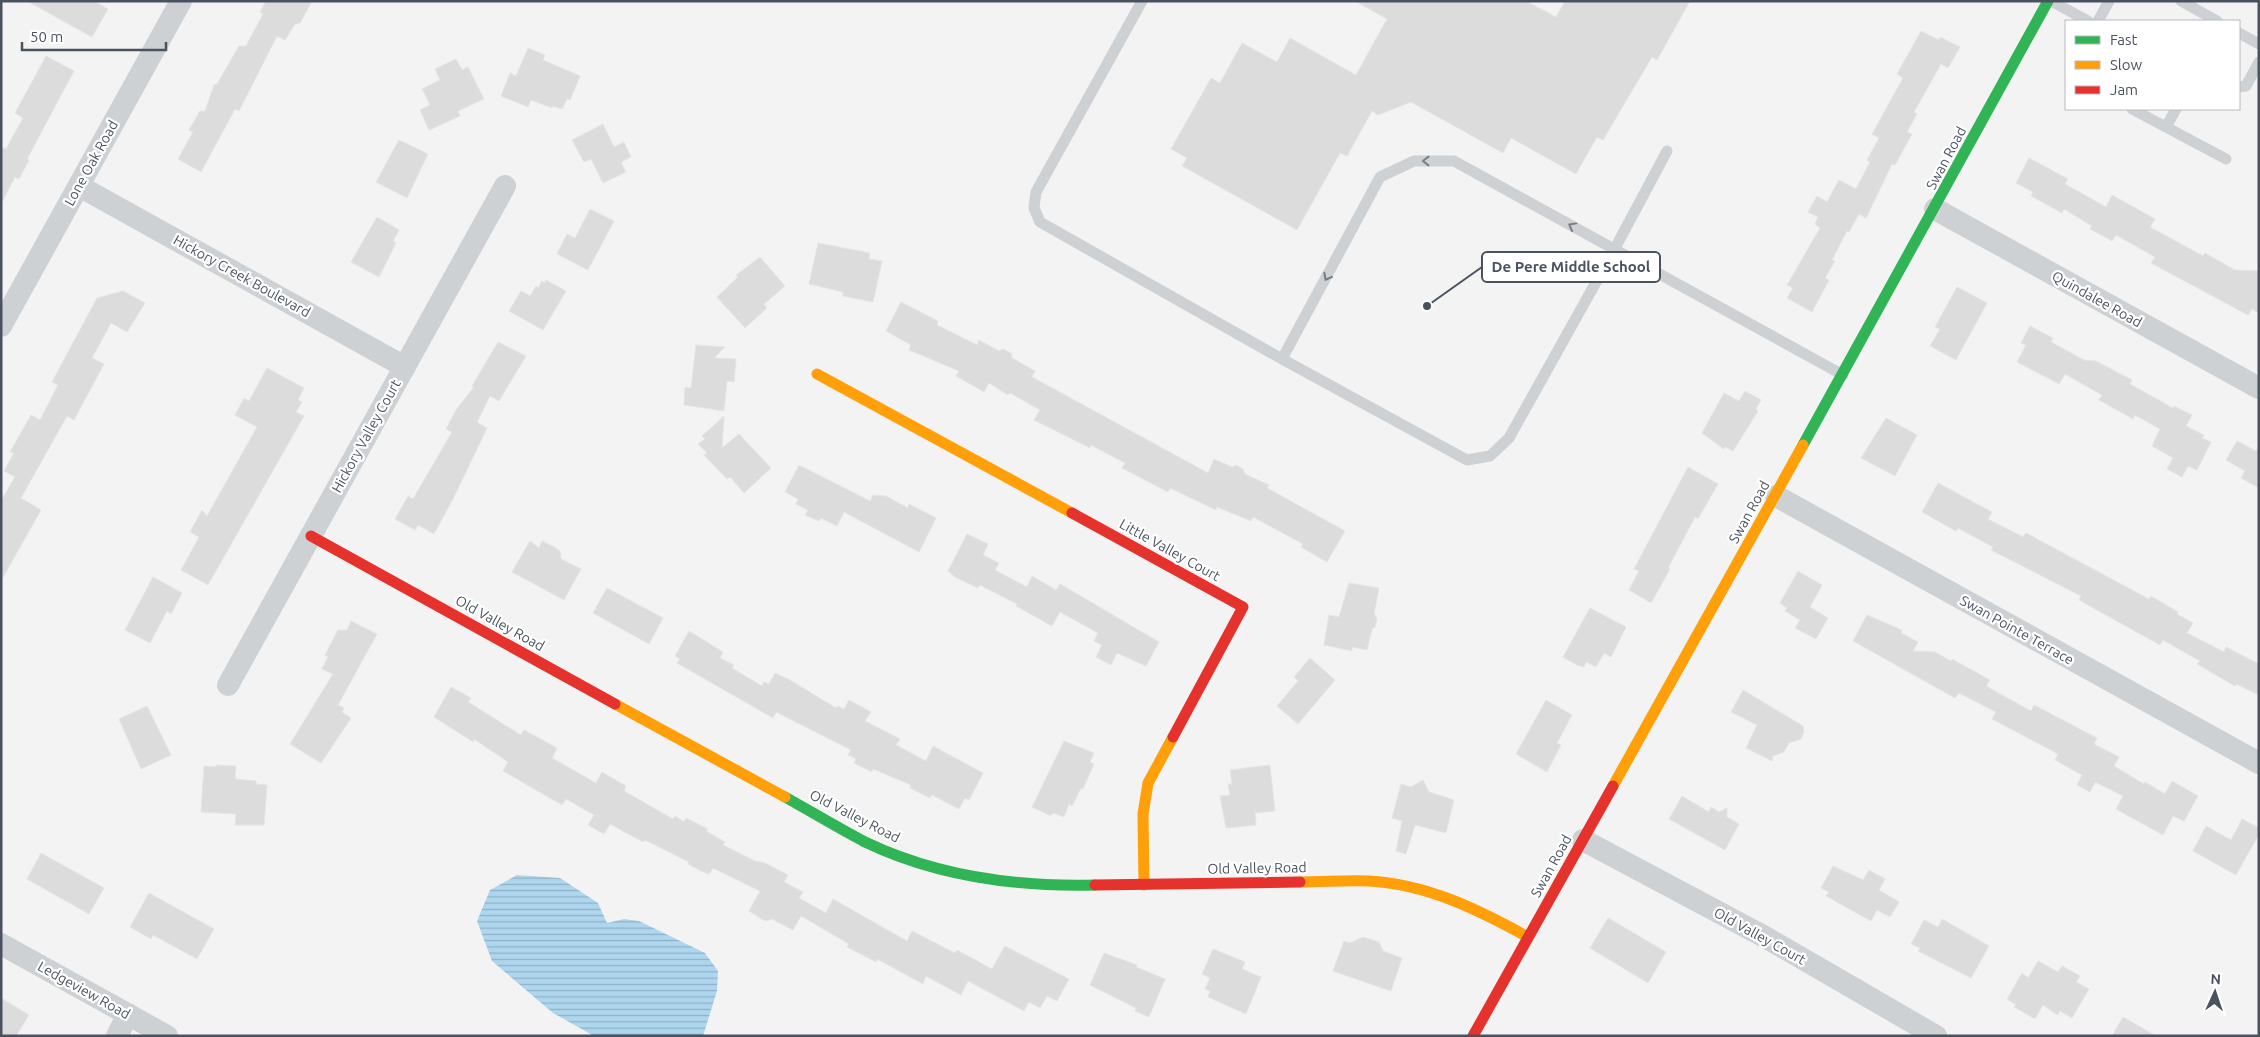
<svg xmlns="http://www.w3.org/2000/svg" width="2260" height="1037" font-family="Ubuntu,sans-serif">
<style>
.water{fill:url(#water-rules)}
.building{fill:#dcdcdd;stroke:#e4e5e6}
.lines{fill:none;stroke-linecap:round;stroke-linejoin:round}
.lane{stroke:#ced1d4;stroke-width:11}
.street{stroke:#ced1d4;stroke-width:22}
.fast{stroke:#30b455;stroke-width:11}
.slow{stroke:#ff9f0a;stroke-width:11}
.jam{stroke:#e5322d;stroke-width:11}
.oneway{stroke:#787e89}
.labels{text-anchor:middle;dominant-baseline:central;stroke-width:4.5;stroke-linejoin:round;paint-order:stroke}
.street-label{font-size:14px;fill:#4a5260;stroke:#fff}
.leader{fill:none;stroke:#4a5260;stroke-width:2}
.callout-dot{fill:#4a5260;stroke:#fff;stroke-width:2}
.callout{fill:#fff;stroke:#4a5260;stroke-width:2}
.callout-label{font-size:15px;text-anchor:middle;font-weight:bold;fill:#4a5260}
</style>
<defs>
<pattern id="water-rules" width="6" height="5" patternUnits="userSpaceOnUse" patternTransform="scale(1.25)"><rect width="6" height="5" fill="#aed6ee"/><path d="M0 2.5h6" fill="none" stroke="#90b0c4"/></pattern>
</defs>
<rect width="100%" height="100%" fill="#f3f3f3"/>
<path class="water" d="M517 875 560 878 598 903 607 923 624 919 639 921 705 953 718 971 717 991 703 1036H594L553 1013 492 961 477 921 490 890Z"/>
<path class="building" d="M27 1H94L108 9 92 37Z
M266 1H312L300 23 295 24 285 40 277 36 239 111 235 109 201 172 178 159 193 132 189 130 200 111H205L214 85 217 84 239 46H246L263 14 260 12Z
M1355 1H1526L1556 17 1565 1H1690L1657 60 1652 57 1603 140 1597 137 1576 174 1511 138 1503 153 1411 102 1378 115 1372 111 1347 156 1340 153 1297 230 1182 166 1187 158 1171 149 1211 78 1220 83 1242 43 1277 62 1290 38 1356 75 1387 19Z
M1921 31 1939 40 1940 37 1960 47 1948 68 1941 64 1914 112 1917 114 1907 132 1912 134 1895 165 1892 164 1866 218 1859 214 1849 232 1847 231 1832 260 1835 261 1825 278 1829 280 1812 312 1787 298 1793 288 1787 285 1820 228 1815 224 1818 217 1808 212 1817 196 1827 202 1839 180 1856 189 1870 162 1867 160 1879 138 1872 134 1903 78 1897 74Z
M528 48 545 55 543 60 580 76 570 100 567 99 562 109 553 106 552 108 531 100 528 107 501 96 510 73 516 76Z
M46 56 74 71 27 159 29 160 19 179 15 177 1 204V147L6 149 23 118 15 113Z
M456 59 462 70 468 67 484 99 458 111 460 116 429 130 420 110 430 105 422 89 440 80 435 69Z
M603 124 614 147 624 142 631 157 621 162 626 172 603 183 591 159 584 162 572 140Z
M399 140 428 154 407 198 376 182Z
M2029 158 2068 179 2065 184 2106 207 2112 195 2155 219 2150 227 2203 256 2205 253 2235 270 2259 271V313L2252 309 2248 315 2151 263 2155 257 2116 235 2112 241 2090 229 2092 226 2064 209 2062 213 2031 196 2033 192 2016 183Z
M590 209 614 221 588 270 557 254 567 234 575 238Z
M377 217 399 230 393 241 396 243 379 277 351 262Z
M818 243 870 253 869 259 882 261 873 302 843 296V292L809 284Z
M760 257 785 286 764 304 767 308 745 328 717 297 738 277 736 275Z
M546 280 566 291 543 330 509 311 521 291 530 296 536 286 538 288 542 281 545 283Z
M1957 287 1987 303 1956 360 1930 346 1940 329 1935 327Z
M123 291 145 303 127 332 111 323 92 358 104 364 74 420 67 416 21 498 41 510 1 581V501L15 477 4 471 14 453 10 452 31 415 40 420 58 385 52 382 97 298Z
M901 302 938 321 937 325 977 345 979 340 999 351 1003 349 1011 353 1012 358 1035 371 1032 377 1208 473 1214 459 1232 467 1236 465 1243 469 1245 474 1269 485 1267 488 1345 531 1327 562 1301 547 1303 544 1253 517 1251 521 1217 507 1216 510 1170 488 1168 492 1122 468 1125 463 1091 445 1090 448 1034 420 1040 410 1010 393 1008 395 989 383 984 392 956 376 959 371 909 350 911 345 886 331Z
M2030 326 2053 338 2051 342 2084 360 2096 361 2132 380 2130 384 2173 408 2174 406 2192 415 2186 426 2204 435 2202 438 2211 442 2197 470 2188 466 2182 477 2167 469 2173 458 2152 446 2160 429 2135 415 2133 419 2099 400 2102 395 2065 374 2059 384 2017 362 2026 345 2021 343Z
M498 342 526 356 499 401 490 396 477 422 487 428 454 497 434 534 418 525 415 530 395 519 408 496 413 499 424 480 452 432 446 429 456 410 474 387 472 386Z
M696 345 725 347 714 358 736 359 734 382 727 381 724 411 684 405 685 387 691 388Z
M267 368 304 388 298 400 302 402 296 412 304 416 208 585 181 570 199 537 190 532 202 510 207 516 257 427 235 415 244 398 249 401Z
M1745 391 1761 400 1756 409 1758 411 1733 451 1725 447 1724 449 1702 433 1724 393 1739 401Z
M724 416 722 448 739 434 771 468 744 493 730 477 727 479 704 455 707 453 698 444 705 439 702 436Z
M1886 418 1917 435 1895 476 1861 458Z
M2237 441 2256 451 2259 445V488L2241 478 2245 471 2226 460Z
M799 465 870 501 873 495 886 496 908 508 909 504 936 518 919 552 844 512 837 526 821 518 819 521 805 515 808 510 796 504 798 499 785 492Z
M1688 467 1718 484 1698 519 1695 517 1668 568 1670 569 1651 603 1629 590 1639 571 1634 569Z
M1938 483 1992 512 1988 519 2023 537 2026 533 2149 599 2151 596 2178 612 2177 614 2193 623 2187 633 2224 652 2226 647 2259 664V695L2236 684 2235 686 2197 664 2200 661 2163 640 2160 645 2079 600 2081 596 1991 550 1993 547 1958 528 1956 531 1922 512Z
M967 534 988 544 983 555 999 563 995 570 1027 587 1032 576 1056 590 1060 584 1159 642 1146 666 1117 653 1111 665 1096 657 1102 645 1094 641 1098 633 1060 612 1052 626 1016 606 1017 604 980 585 978 588 955 577 948 571Z
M530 541 539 548 542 541 554 547 560 551 561 559 581 569 564 600 512 572Z
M1798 571 1822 585 1810 607 1828 618 1816 639 1795 628 1800 620 1785 611 1787 608 1780 603Z
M153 577 182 593 171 614 167 611 150 643 125 630Z
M1349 583 1379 588 1374 614 1377 618 1375 627 1372 629 1367 650 1352 647V651L1324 645 1329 615 1339 617Z
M607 588 663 618 649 644 593 613Z
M1590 608 1626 627 1611 657 1604 653 1596 667 1586 662 1584 667 1577 665 1563 657Z
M1867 615 1902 630 1901 633 1918 642 1913 651 1935 652 1951 661 1952 659 1990 680 1986 686 2031 711 2034 705 2097 738 2094 744 2119 757 2114 766 2144 784 2145 782 2165 794 2172 781 2198 796 2184 821 2173 816 2163 835 2116 809 2123 796 2095 782 2090 792 2077 785 2082 775 2055 760 2058 754 1992 719 1996 712 1959 693 1955 698 1853 641Z
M351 621 377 634 338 705 344 708 342 712 351 718 321 763 290 744 333 674 322 669 328 657 325 655 338 630H347Z
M689 631 723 652 720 658 734 665 732 668 762 686 764 682 769 684 775 673 790 680 836 708 838 706 844 709 849 700 871 712 865 721 900 739 896 745 926 761 933 746 983 773 969 800 965 798 959 809 932 795 930 798 910 788 911 785 873 769 872 772 854 763 856 759 848 755 851 750 776 712 773 718 677 663 680 659 675 656Z
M1310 658 1335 680 1298 724 1277 706 1298 681 1294 677Z
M451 687 471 698 468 702 521 735 524 730 557 748 552 758 596 783 602 772 626 786 624 791 673 819 675 816 684 822 686 818 708 829 706 831 725 842 723 845 755 861 765 863 788 875 784 882 803 892 799 898 826 913 833 899 907 941 912 931 955 953 957 950 992 969 1005 946 1069 979 1057 1001 1047 996 1040 1008 1029 1002 1024 1011 968 981 961 995 926 976 923 984 877 959 876 962 847 947 849 944 801 916 793 930 772 919 765 921 749 911 760 891 713 868 709 874 701 871 688 864 689 862 645 840 643 842 610 824 604 834 588 825 594 815 566 799 562 805 503 771 508 762 474 739 473 742 434 717Z
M1743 690 1803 726 1804 731 1801 739 1789 743 1784 752 1773 756 1772 761 1746 748 1757 725 1731 712Z
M1546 700 1572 715 1557 743 1561 745 1547 772 1516 754Z
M147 706 171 755 141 769 119 719Z
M1064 741 1094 753 1090 762 1094 764 1083 789 1081 788 1072 806 1069 804 1064 817 1053 813 1051 816 1032 807Z
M216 765 236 766 235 779 256 781V784L267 785 264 825H235L236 814 201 812 204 766 216 767Z
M1270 765 1275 811 1255 813 1256 825 1226 828 1220 796 1230 795 1228 784H1232L1230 770Z
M1423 780 1429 792 1454 800 1446 833 1415 825 1406 854 1396 851 1402 821 1392 818 1401 784 1411 787Z
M1682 796 1709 812 1711 807 1719 812 1727 808V817L1739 824 1725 850 1669 819Z
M2242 819 2259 828V834L2236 875 2193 851 2206 826 2231 840Z
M41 853 104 888 89 914 27 879Z
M1833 866 1863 880 1869 870 1885 879 1879 890 1899 902 1890 917 1877 910 1871 921 1826 896 1829 892 1821 888Z
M149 893 214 929 197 959 153 935 151 939 130 927Z
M1608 918 1666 952 1648 983 1590 948Z
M1942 919 1989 946 1971 978 1918 951 1920 948 1911 944 1924 920 1938 927Z
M1363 937 1379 942 1383 951 1402 958 1391 991 1333 971 1344 941 1350 943Z
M1213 949 1245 962 1242 969 1261 977 1246 1014 1208 997 1210 991 1205 989 1210 978 1202 974Z
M1104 953 1137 965 1136 967 1165 979 1149 1017 1135 1011 1136 1008 1090 985Z
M2038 961 2058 972 2062 966 2080 976 2076 982 2089 989 2072 1018 2060 1011 2058 1015 2043 1005 2035 1019 2014 1007 2016 1005 2007 999 2022 973 2028 978Z
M1 998 29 1015 16 1036H1Z
M2123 1017 2156 1036H2112Z"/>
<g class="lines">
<path class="lane" d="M1142 1 1036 192 1034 208 1040 222 1282 359 1467 460 1490 456 1509 438 1614 250 1667 151
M2051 1 2088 21
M2181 1 2217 21
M2098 21 2109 1
M2239 33 2259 44
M2239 87 2246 86 2259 62
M2132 109 2226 159
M2166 127 2176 109
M1282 359 1380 177 1414 161H1454L1843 375"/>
<path class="street" d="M79 186 405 367
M1935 209 2259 388
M1 326 181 1
M1776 496 2259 763
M228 685 505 186
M1583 840 1765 937 1936 1036
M1 944 167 1036
M117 1036 128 1014"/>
<path class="fast" d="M1803 445 2048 1
M785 797C812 812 838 828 865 842 936 876 1017 887 1095 885"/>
<path class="slow" d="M817 374 1072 513
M615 704 785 797
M1613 786 1803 445
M1300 882C1323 882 1346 880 1369 881 1427 884 1479 910 1528 937
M1144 885 1143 814 1148 783 1173 737"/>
<path class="jam" d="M1072 513 1243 607 1173 737
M311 536 615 704
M1095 885 1300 882
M1473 1036 1613 786"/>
</g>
<defs><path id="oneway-chevron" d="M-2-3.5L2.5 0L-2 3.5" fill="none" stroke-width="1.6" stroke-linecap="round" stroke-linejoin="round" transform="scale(1.25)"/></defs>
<g class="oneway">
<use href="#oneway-chevron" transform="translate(1426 161) rotate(-180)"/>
<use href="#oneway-chevron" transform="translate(1572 226) rotate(-151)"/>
<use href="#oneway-chevron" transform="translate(1327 277) rotate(118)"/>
</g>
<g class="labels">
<g class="street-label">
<text transform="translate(1946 158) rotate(-62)">Swan Road</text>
<text transform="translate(91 163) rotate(-61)">Lone Oak Road</text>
<text transform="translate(242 276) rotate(29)">Hickory Creek Boulevard</text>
<text transform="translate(2097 299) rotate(29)">Quindalee Road</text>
<text transform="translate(366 436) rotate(-61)">Hickory Valley Court</text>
<text transform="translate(1749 512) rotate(-61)">Swan Road</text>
<text transform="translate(1170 550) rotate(29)">Little Valley Court</text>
<text transform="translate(500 623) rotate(29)">Old Valley Road</text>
<text transform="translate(2017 630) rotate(29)">Swan Pointe Terrace</text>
<text transform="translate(855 816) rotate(27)">Old Valley Road</text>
<text transform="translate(1551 866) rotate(-61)">Swan Road</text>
<text transform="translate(1257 868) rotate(-1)">Old Valley Road</text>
<text transform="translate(1760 936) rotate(29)">Old Valley Court</text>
<text transform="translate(84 990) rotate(29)">Ledgeview Road</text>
</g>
</g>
<path class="leader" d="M1427 306L1482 267"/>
<circle class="callout-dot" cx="1427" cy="306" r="5"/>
<rect class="callout" x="1482" y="252" width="178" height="30" rx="5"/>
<g class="callout-label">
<text x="1571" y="272">De Pere Middle School</text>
</g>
<rect width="2260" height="1037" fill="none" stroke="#4a5260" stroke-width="5"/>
<rect x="2065" y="20" width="175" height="90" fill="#ffffff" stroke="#b7babf"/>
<rect x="2075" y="36" width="25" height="8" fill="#30b455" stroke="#b7babf"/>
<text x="2110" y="45" font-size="15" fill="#4a5260">Fast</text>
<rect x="2075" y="61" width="25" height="8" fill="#ff9f0a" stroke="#b7babf"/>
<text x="2110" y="70" font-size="15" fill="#4a5260">Slow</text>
<rect x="2075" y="86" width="25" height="8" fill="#e5322d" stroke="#b7babf"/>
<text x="2110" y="95" font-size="15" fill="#4a5260">Jam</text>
<g transform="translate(2215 992) rotate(3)" stroke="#ffffff" stroke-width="4" paint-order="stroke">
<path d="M0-4L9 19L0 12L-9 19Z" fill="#4a5260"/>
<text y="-8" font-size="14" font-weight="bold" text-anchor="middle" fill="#4a5260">N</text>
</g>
<path d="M22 42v8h144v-8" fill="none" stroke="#4a5260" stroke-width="2.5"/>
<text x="30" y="42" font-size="15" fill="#4a5260" stroke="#ffffff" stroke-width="4" paint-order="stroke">50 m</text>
</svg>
